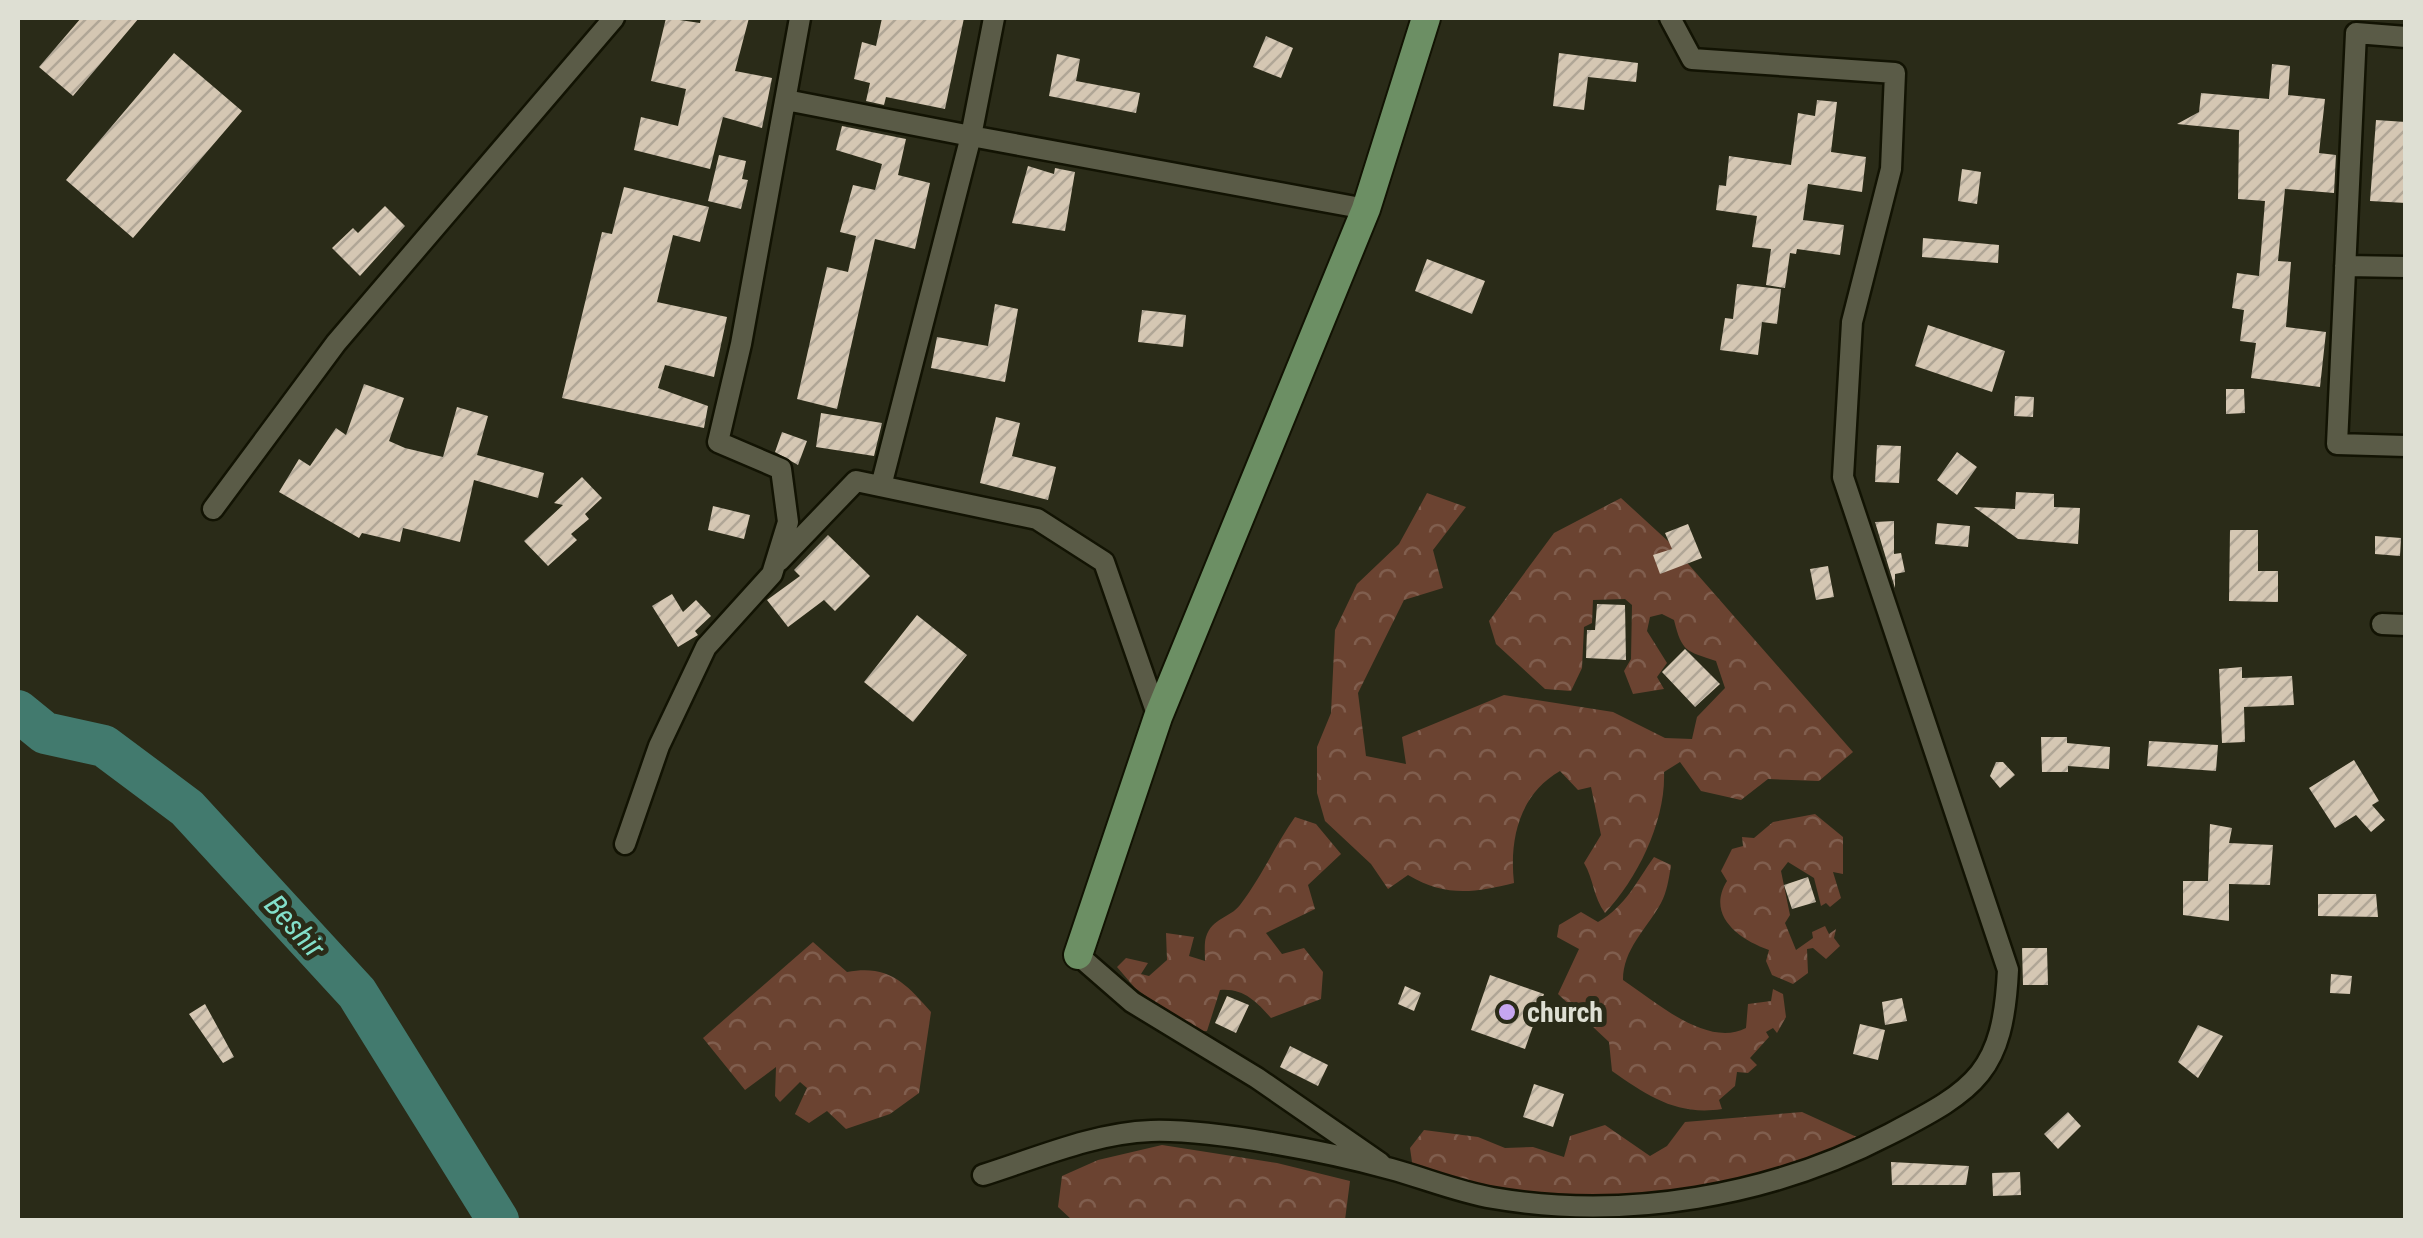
<svg xmlns="http://www.w3.org/2000/svg" width="2423" height="1238" font-family="'Roboto Condensed',sans-serif">
<style>
.forest{fill:url(#forest-crowns)}
.lines{fill:none;stroke-linecap:round;stroke-linejoin:round}
.river{stroke:#427a6e;stroke-width:42}
.building{fill:url(#building-hatch)}
.minor-casing{stroke:#121303;stroke-width:25}
.primary-casing{stroke:#121303;stroke-width:32}
.minor{stroke:#5a5b47;stroke-width:20}
.primary{stroke:#6c8f64;stroke-width:28}
.poi-dot{fill:#c6a6f0;stroke:#2a2b18;stroke-width:4}
.labels{text-anchor:middle;dominant-baseline:central;stroke-width:10;stroke-linejoin:round;paint-order:stroke}
.poi-label{font-size:28px;font-weight:bold;fill:#dedfd3;stroke:#2a2b18;text-anchor:start}
.water-label{font-size:30px;font-style:italic;fill:#83dfca;stroke:#2a2b18}
</style>
<defs>
<pattern id="forest-crowns" width="20" height="18" patternUnits="userSpaceOnUse" patternTransform="scale(2.5)"><rect width="20" height="18" fill="#6b4331"/><path d="M2 6a3 3 0 1 1 6 0M12 15a3 3 0 1 1 6 0" fill="none" stroke="#805e4e"/></pattern>
<pattern id="building-hatch" width="6" height="6" patternUnits="userSpaceOnUse" patternTransform="scale(2.5)"><rect width="6" height="6" fill="#d5c7b3"/><path d="M-1 1l2-2M0 6l6-6M5 7l2-2" fill="none" stroke="#b0a696"/></pattern>
</defs>
<rect width="100%" height="100%" fill="#2a2b18"/>
<path class="forest" d="M1427 493 1466 507 1433 550 1443 588 1404 600 1358 693 1366 756 1406 764 1402 737 1504 695 1613 712 1665 738 1692 739 1697 717 1725 688 1716 661C1687 651 1682 653 1674 620L1662 614 1650 617 1647 631 1667 663 1657 677 1664 689 1633 694 1624 671 1631 659 1632 605 1625 599 1593 600 1592 623 1584 627 1582 668 1571 691 1545 689 1496 644 1489 621 1554 533 1621 498 1669 542 1853 752 1819 781 1768 779 1741 800 1701 791 1680 762 1664 772C1666 820 1638 878 1605 913 1593 897 1594 880 1584 863L1601 835 1591 787 1578 790 1560 771C1520 794 1509 838 1514 883 1474 893 1445 897 1408 875L1388 889 1371 864 1325 821 1317 793V747L1331 713 1335 630 1357 584 1399 544Z
M1815 814 1843 837V874L1833 872 1841 898 1830 907 1826 903 1821 906 1814 878 1788 862 1781 871 1790 915 1785 923 1796 950 1813 938 1812 932 1825 926 1829 934 1836 929 1834 938 1840 946 1826 959 1813 948 1807 949 1808 973 1793 984 1772 975 1766 961 1769 950C1738 939 1706 915 1727 881L1721 871 1732 849 1743 846 1742 837 1754 838 1773 822Z
M1295 817 1316 824 1341 854 1308 885 1315 909 1266 933 1282 954 1304 948 1323 972 1321 999 1271 1018C1256 1001 1243 988 1220 990L1207 1031 1195 1032 1135 988 1117 967 1126 958 1148 963 1141 974 1149 976 1167 960 1166 933 1194 937 1189 956 1205 961C1205 954 1204 943 1206 937 1212 918 1230 918 1240 905 1262 876 1274 847 1295 817Z
M1654 857 1671 865C1669 878 1667 892 1661 903 1646 930 1623 949 1623 980 1656 1002 1707 1048 1746 1028L1748 1004 1771 1001 1773 989 1783 994 1786 1017 1777 1033 1773 1028 1766 1032 1769 1037 1750 1058 1757 1065 1748 1073 1737 1072 1735 1086 1719 1100 1722 1109C1677 1116 1648 1096 1612 1071L1609 1042 1558 994 1579 949 1557 937 1559 925 1581 912 1598 922C1626 906 1636 882 1654 857Z
M813 942 847 972C888 964 906 983 931 1012L919 1093 890 1114 846 1129 827 1111 809 1123 795 1114 807 1088 800 1082 780 1102 775 1096 776 1067 745 1090 703 1038Z
M1802 1112 1859 1138C1758 1191 1642 1204 1529 1196 1491 1194 1452 1183 1414 1176L1410 1148 1424 1130 1478 1137 1505 1148 1533 1147 1564 1157 1570 1136 1605 1125 1650 1156 1667 1146 1685 1122Z
M1162 1145 1277 1163 1350 1181 1345 1220H1072L1058 1207 1062 1176 1098 1160Z"/>
<g class="lines">
<path class="river" d="M18 711 45 733 104 746 187 808 357 993 498 1220"/>
</g>
<path class="building" d="M81 18H139L73 96 39 67Z
M666 18 700 23 701 18H749L735 71 772 78 762 128 723 117 710 169 634 150 641 117 678 126 686 89 651 81Z
M882 18H964L945 109 886 97 884 105 866 101 870 83 854 79 862 42 876 46Z
M1266 36 1293 48 1281 78 1253 67Z
M174 53 242 111 133 238 66 180Z
M1559 53 1638 63 1636 82 1588 77 1584 110 1553 106Z
M1057 54 1080 59 1076 81 1140 93 1136 113 1049 96Z
M2272 64 2290 66 2288 95 2325 99 2319 153 2336 155 2334 193 2285 189 2278 261 2291 262 2286 327 2326 332 2320 387 2251 378 2256 343 2240 341 2244 310 2232 308 2237 273 2259 276 2265 201 2238 199 2239 130 2177 124 2199 112 2201 93 2269 99Z
M1817 100 1837 102 1831 152 1866 157 1862 192 1808 184 1803 220 1844 225 1840 255 1797 249 1796 254 1790 253 1785 288 1766 285 1771 249 1752 247 1757 216 1716 210 1719 185 1726 186 1729 156 1791 165 1798 113 1815 116Z
M2376 120 2406 122V203L2370 201Z
M842 126 906 139 898 175 930 183 915 249 875 239 837 409 797 399 827 267 848 272 856 236 840 232 853 185 875 190 882 164 836 150Z
M719 155 746 161 742 179 748 180 741 209 708 201Z
M1028 166 1054 174 1055 168 1075 172 1065 231 1012 223Z
M1962 169 1981 172 1977 204 1958 201Z
M624 187 709 207 700 242 673 235 657 302 727 317 714 377 665 365 658 388 708 406 704 428 562 398 602 232 612 234Z
M385 206 405 226 360 276 332 248 353 228 358 233Z
M1923 238 1999 245 1998 263 1922 257Z
M1427 259 1485 281 1472 314 1415 291Z
M1737 284 1781 289 1777 324 1762 322 1758 355 1720 350 1725 318 1733 319Z
M995 304 1018 309 1005 382 931 368 937 337 988 346Z
M1142 310 1186 315 1183 347 1138 342Z
M1928 325 2005 351 1992 392 1915 366Z
M364 384 404 398 389 441 405 448 443 457 457 407 488 416 477 455 544 473 538 498 474 480 460 542 403 528 400 542 362 533 359 538 279 492 299 459 310 466 336 428 346 435Z
M2226 389H2244L2245 413 2226 414Z
M2015 396 2034 397 2033 417 2014 416Z
M821 413 882 423 874 456 816 447Z
M996 417 1020 423 1012 456 1056 467 1048 500 980 483Z
M782 432 807 441 798 465 775 452Z
M1877 445 1901 446 1899 483 1875 482Z
M1957 452 1977 467 1957 495 1937 480Z
M582 477 602 498 585 514 589 519 571 534 577 540 548 566 524 541 563 505 554 503Z
M2016 492 2054 494V507L2080 508 2078 544 2018 539 1974 507 2015 509Z
M713 506 750 515 744 539 708 530Z
M1894 521V554L1901 553 1905 572 1895 574V588L1875 522Z
M1937 523 1970 526 1968 547 1935 544Z
M1688 524 1702 558 1660 574 1653 555 1672 549 1665 533Z
M2230 530H2258V571H2278V602L2229 601Z
M828 535 870 576 835 611 824 600 788 627 767 600 800 576 794 570Z
M2375 536 2401 538 2400 556 2375 554Z
M1828 566 1834 597 1816 600 1810 569Z
M672 594 683 612 696 600 711 616 695 631 698 635 678 647 652 606Z
M1597 604 1625 605 1626 660 1586 658 1587 630H1595Z
M917 615 967 655 913 722 864 682Z
M1685 649 1720 684 1695 707 1662 672Z
M2242 667V678L2292 676 2294 705 2244 707 2245 742 2222 743 2219 669Z
M2041 737H2067V743L2110 747 2109 769 2068 766V772H2042Z
M2149 741 2218 745 2216 771 2147 766Z
M2354 760 2379 801 2372 805 2385 820 2371 832 2356 815 2335 828 2309 788Z
M1996 762H2003L2015 775 2000 788 1990 776Z
M2210 824 2232 828 2229 843 2273 845 2270 885 2229 884V921L2183 915V881H2208Z
M1808 877 1816 902 1792 909 1784 885Z
M2318 894H2376L2378 917 2318 916Z
M2022 948H2047L2048 985H2023Z
M2331 974 2352 976 2350 994 2330 993Z
M1490 975 1544 994 1525 1049 1471 1030Z
M1405 986 1421 993 1414 1011 1398 1004Z
M1227 996 1249 1005 1236 1033 1215 1023Z
M1902 998 1907 1021 1885 1025 1882 1002Z
M205 1004 234 1057 223 1063 189 1014Z
M1860 1024 1885 1030 1878 1060 1853 1054Z
M2198 1025 2223 1036 2198 1078 2178 1062Z
M1290 1046 1328 1065 1318 1086 1280 1067Z
M1534 1084 1564 1094 1553 1127 1523 1117Z
M2068 1112 2081 1126 2058 1149 2044 1134Z
M1891 1162 1969 1166 1966 1185H1892Z
M2020 1172 2021 1195 1993 1196 1992 1173Z"/>
<g class="lines">
<g class="minor-casing">
<path id="minor" d="M2406 37 2356 33 2337 444 2406 446
M786 100 971 136 994 18
M2345 266 2406 267
M881 486 971 136 1366 209
M213 509 336 343 614 18
M779 561 856 481 1037 519 1104 562 1158 717
M2382 624 2406 625
M625 844 659 746 706 647 772 574 788 522 781 469 718 442 741 344 800 18
M1078 955 1132 1002 1257 1078 1380 1163
M983 1175C1037 1158 1094 1133 1151 1131 1213 1129 1329 1152 1391 1169 1424 1178 1458 1192 1493 1198 1626 1221 1771 1196 1890 1134 1977 1089 2003 1072 2008 970L1843 477 1852 322 1891 169 1895 73 1692 59 1670 18"/>
</g>
<g class="primary-casing">
<path id="primary" d="M1078 955 1158 717 1366 209 1426 18"/>
</g>
<use href="#minor" class="minor"/>
<use href="#primary" class="primary"/>
</g>
<circle class="poi-dot" cx="1507" cy="1012" r="10"/>
<g class="labels">
<g class="poi-label">
<text x="1527" y="1012">church</text>
</g>
<g class="water-label">
<text transform="translate(295 926) rotate(48)">Beshir</text>
</g>
</g>
<rect width="2423" height="1238" fill="none" stroke="#dedfd3" stroke-width="40"/>
</svg>
